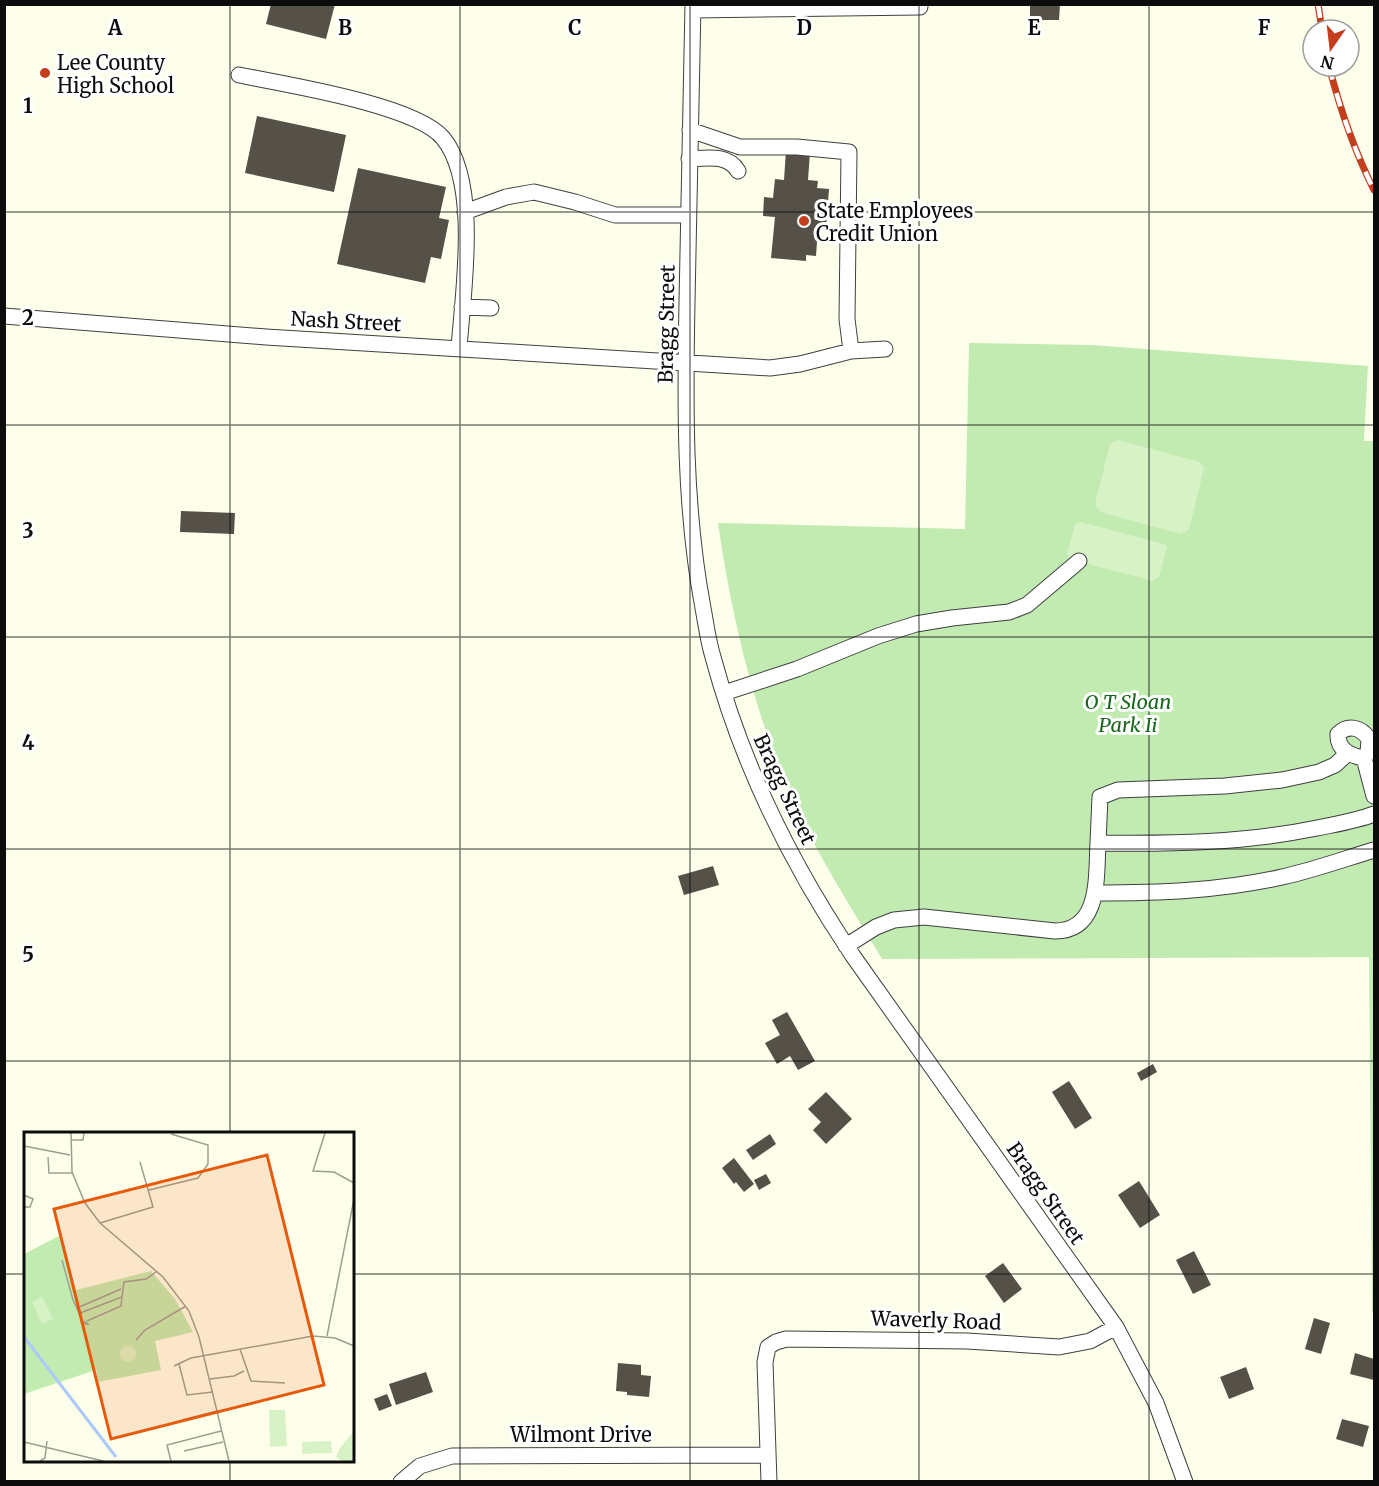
<svg xmlns="http://www.w3.org/2000/svg" width="1379" height="1486" font-family="Merriweather,serif">
<style>
.green{fill:#c2ebb2}
.pitch{fill:#d7f2c5}
.building{fill:#555048}
.lines{fill:none;stroke-linecap:round;stroke-linejoin:round}
.minor-casing{stroke:#3f3f3f;stroke-width:17}
.minor{stroke:#fff;stroke-width:15}
.rail-casing{stroke:#c33e1d;stroke-width:7}
.rail{stroke:#fff;stroke-width:4.5;stroke-dasharray:14;stroke-linecap:butt}
.grid{fill:none;stroke:#0c0c0c;stroke-width:1.5;stroke-opacity:0.55}
.poi-dot{fill:#c33e1d;stroke:#fff;stroke-width:2}
.labels{text-anchor:middle;dominant-baseline:central;stroke-width:6;stroke-linejoin:round;paint-order:stroke}
.poi-label{font-size:20px;fill:#0c0c0c;stroke:#fff;text-anchor:start}
.street-label{font-size:20px;fill:#0c0c0c;stroke:#fff}
.park-label{font-size:20px;font-style:italic;fill:#19661c;stroke:#fff}
.inset-river{fill:none;stroke:#accaf9;stroke-width:3}
.inset-road{fill:none;stroke:#9d9e92;stroke-width:1.5}
.view{fill:#e8590c;fill-opacity:0.15;stroke:#e8590c;stroke-width:3}
.inset-edge{fill:none;stroke:#0c0c0c;stroke-width:3}
.grid-label{font-size:20px;text-anchor:middle;font-weight:bold;fill:#0c0c0c;stroke:#fff;stroke-width:6;stroke-linejoin:round;paint-order:stroke}
</style>
<rect width="100%" height="100%" fill="#feffeb"/>
<path class="green" d="M969 343 1092 345 1368 366 1364 441H1374V1312L1372 1313 1369 957 882 959C856 916 829 873 806 828 759 734 733 627 718 523L965 529Z"/>
<path class="pitch" d="M1118 440 1200 462 1204 468 1189 530 1181 534 1100 512 1095 504 1110 444Z
M1081 522 1164 544 1167 547 1159 577 1153 581 1069 559 1067 555 1075 524Z"/>
<path class="building" d="M271 4H335L326 39 266 24Z
M1030 4H1060L1059 20H1030Z
M257 116 346 135 334 192 245 173Z
M786 150 810 152 808 180 818 181 817 188 829 189 826 228 818 227 816 256 806 255V261L771 258 775 217 763 216 764 197 773 198 775 179 784 180Z
M358 168 446 187 439 218 449 220 441 259 431 257 425 283 337 264Z
M181 511 235 513 234 534 180 532Z
M713 866 719 885 684 895 678 876Z
M787 1012 815 1061 798 1070 790 1056 777 1064 765 1043 780 1035 772 1020Z
M1153 1064 1157 1072 1141 1081 1137 1073Z
M1069 1081 1092 1118 1075 1129 1052 1092Z
M826 1092 852 1119 826 1144 813 1130 821 1122 808 1109Z
M770 1134 776 1144 753 1160 746 1150Z
M734 1158 754 1184 744 1192 736 1182 734 1184 722 1168Z
M766 1174 771 1183 759 1190 754 1180Z
M1139 1181 1160 1215 1140 1228 1118 1195Z
M1194 1251 1211 1285 1193 1294 1176 1260Z
M1003 1263 1022 1289 1004 1303 985 1276Z
M1314 1318 1330 1323 1321 1354 1305 1349Z
M1355 1353 1374 1359V1380L1350 1374Z
M618 1363 641 1365V1375L651 1376 649 1397 627 1395V1392L616 1391Z
M1246 1367 1254 1389 1229 1399 1220 1377Z
M426 1372 433 1392 396 1405 389 1384Z
M387 1394 392 1406 379 1411 374 1399Z
M1342 1419 1369 1426 1363 1447 1336 1439Z"/>
<g class="lines">
<g class="minor-casing">
<path id="minor" d="M693 4C691 104 689 203 687 302 685 405 684 507 703 608 706 624 708 641 713 657 742 765 791 864 853 956L1116 1327 1156 1403 1185 1482
M693 10 920 7
M239 75C284 84 416 105 443 138 480 183 463 292 459 348
M690 130 740 147H797L849 152 847 319 851 351
M689 159C707 158 728 154 738 171
M465 212 506 197 534 192 575 202 615 215H688
M462 307 491 308
M4 316 266 337 770 368 800 364 851 351 885 349
M724 693 797 669 878 636 916 624 952 618 1009 612 1027 605 1079 561
M1364 758C1351 756 1337 750 1338 734 1348 724 1361 727 1369 739L1368 753 1364 758 1374 796
M1098 843 1100 797 1118 790 1225 786 1282 780 1319 772 1335 765 1348 753
M1095 893C1158 893 1220 891 1282 877 1314 870 1344 859 1374 850
M846 946 876 927 894 920 924 917 1055 931C1101 931 1096 876 1098 843 1172 844 1244 843 1317 828 1336 824 1356 821 1374 814
M401 1482 420 1466 452 1456 767 1455
M769 1482 765 1362 768 1347 776 1342 786 1339 967 1341 1059 1347 1090 1341 1116 1327"/>
</g>
<use href="#minor" class="minor"/>
<g class="rail-casing">
<path id="rail" d="M1318 4 1322 30
M1329 66C1340 109 1354 150 1374 190"/>
</g>
<use href="#rail" class="rail"/>
</g>
<path class="grid" d="M230 4V1134M460 4V1482M690 4V1482M919 4V1482M1149 4V1482M4 212H1374M4 425H1374M4 637H1374M4 849H1374M4 1061H1374M4 1274H26M352 1274H1374M230 1460V1482"/>
<g class="poi-dot">
<circle cx="45" cy="73" r="6"/>
<circle cx="804" cy="221" r="6"/>
</g>
<g class="labels">
<g class="poi-label">
<text x="57" y="62">Lee County<tspan x="57" dy="23">High School</tspan></text>
<text x="816" y="210">State Employees<tspan x="816" dy="23">Credit Union</tspan></text>
</g>
<g class="street-label">
<text transform="translate(346 321) rotate(3)">Nash Street</text>
<text transform="translate(666 324) rotate(-89)">Bragg Street</text>
<text transform="translate(785 789) rotate(65)">Bragg Street</text>
<text transform="translate(1046 1193) rotate(55)">Bragg Street</text>
<text transform="translate(936 1320) rotate(2)">Waverly Road</text>
<text x="581" y="1434">Wilmont Drive</text>
</g>
<g class="park-label">
<text x="1128" y="701">O T Sloan<tspan x="1128" dy="23">Park Ii</tspan></text>
</g>
</g>
<g transform="translate(24 1132)">
<rect width="330" height="330" fill="#feffeb"/>
<path d="M37 103 52 158 127 139 151 167 169 200 131 209 137 238 74 250 72 238 0 262V122Z" fill="#c2ebb2"/>
<path d="M18 165 29 187 18 192 8 170ZM96 222a8 8 0 1 1 16 0a8 8 0 1 1-16 0ZM245 278H261L263 314 246 315ZM330 299V329H318L312 325 316 316ZM307 309 308 321 278 322V310Z" fill="#d7f2c5"/>
<path class="inset-river" d="M0 205 92 325"/>
<path class="inset-road" d="M47 1 48 40 61 71 76 91 139 145 165 179 175 205 205 329M301 1 289 39 310 40 330 51M47 8H59L60 1M0 14 46 23M24 25 25 41H48M125 58 174 46 184 32V13L147 2M0 63 9 67 6 75H0M76 91 129 75 116 30M38 128 49 168 60 192H64L60 189M53 176 97 157M56 181 98 165 100 150 122 147 132 140M63 189 97 174 98 165M303 204 330 67M112 208 121 198 162 174M216 217 227 249 261 251M155 232 163 263 189 260M150 234 167 226 289 204 311 206 330 214M186 247 210 244 220 239M158 288 193 279M0 310 79 329M160 319 199 310M16 329 21 326 23 309M147 329 143 313 197 299"/>
<path class="view" d="M243 23 300 253 87 307 30 77Z"/>
<rect width="330" height="330" class="inset-edge"/>
</g>
<g class="grid-label">
<text x="115" y="35">A</text>
<text x="345" y="35">B</text>
<text x="575" y="35">C</text>
<text x="804" y="35">D</text>
<text x="1034" y="35">E</text>
<text x="1264" y="35">F</text>
<text x="28" y="113">1</text>
<text x="28" y="325">2</text>
<text x="28" y="538">3</text>
<text x="28" y="750">4</text>
<text x="28" y="962">5</text>
</g>
<rect width="1379" height="1486" fill="none" stroke="#0c0c0c" stroke-width="12"/>
<g transform="translate(1331 48) rotate(194)"><circle r="28" fill="#ffffff" stroke="#9e9e9e" stroke-width="1.5"/>
<path d="M0-4.5L10 22L0 15L-10 22Z" fill="#c33e1d"/>
<text y="-9" font-size="16" font-weight="bold" text-anchor="middle" fill="#0c0c0c">N</text>
</g>
</svg>
